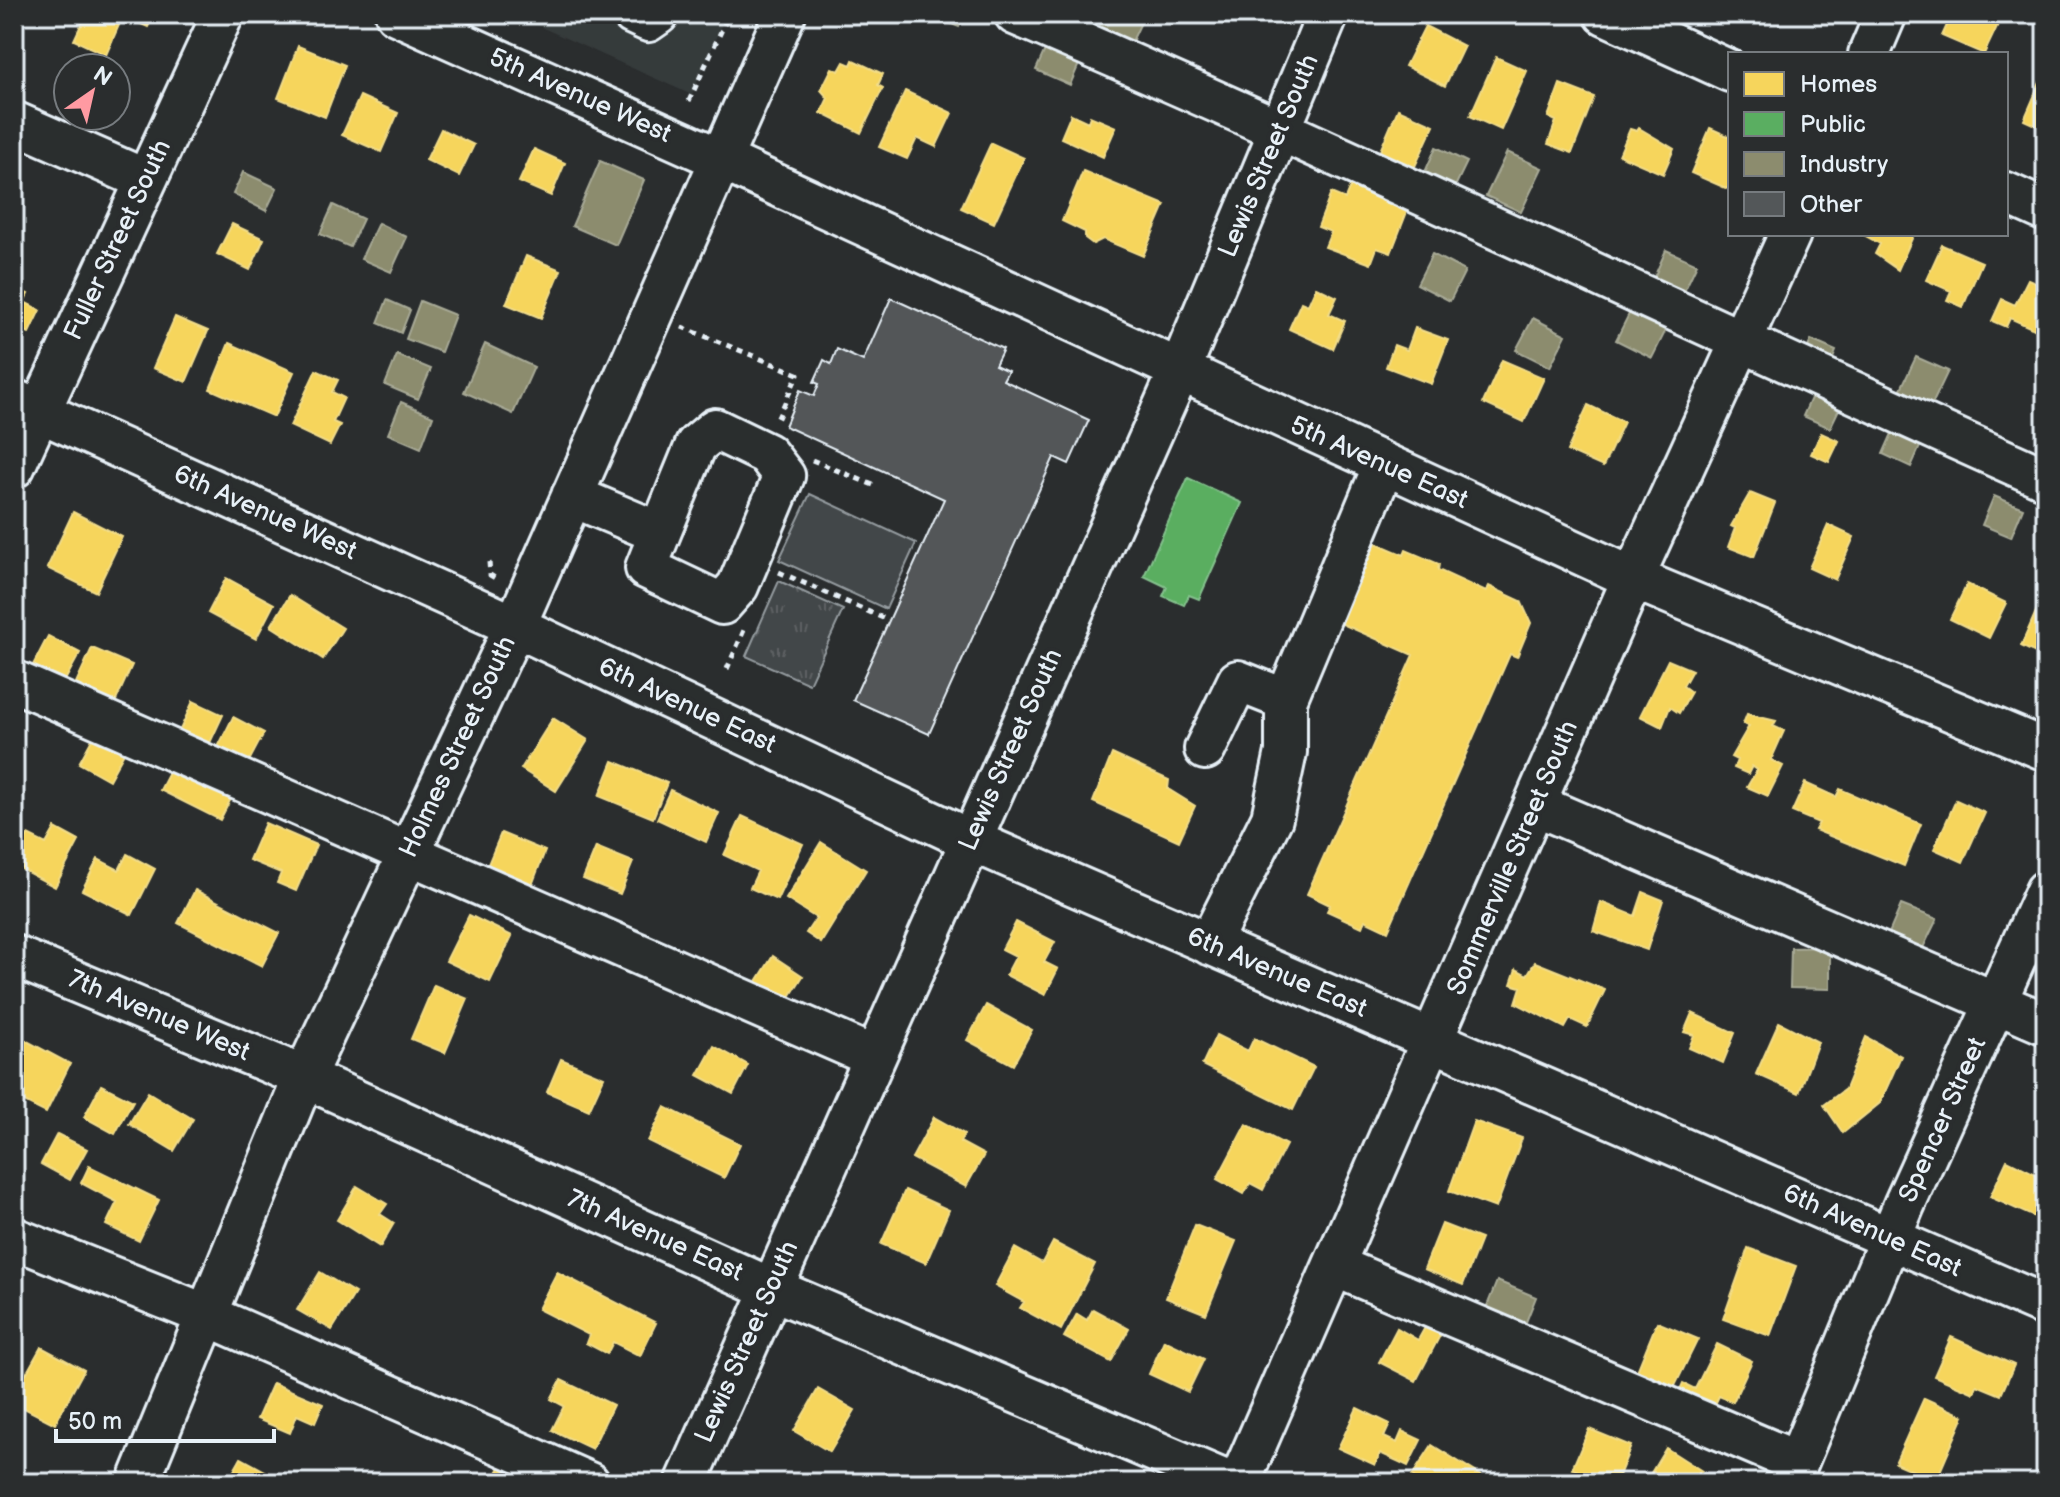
<svg xmlns="http://www.w3.org/2000/svg" width="2060" height="1497" font-family="'Balsamiq Sans',sans-serif">
<style>
.built{fill:#363a3b}
.grass{fill:#424648;stroke:#959ca0;stroke-width:2}
.park{fill:url(#park-tufts);stroke:#959ca0;stroke-width:2}
.homes{fill:#f6d55c;stroke:#f2dd8b;stroke-width:2}
.public{fill:#5aae61;stroke:#85c28e;stroke-width:2}
.industry{fill:#8c8c6e;stroke:#a8aa97;stroke-width:2}
.building{fill:#535759;stroke:#e8f1f8;stroke-width:2}
.lines{fill:none;stroke-linecap:round;stroke-linejoin:round}
.minor-casing{stroke:#e8f1f8;stroke-width:46}
.path{stroke:#e8f1f8;stroke-width:5;stroke-dasharray:6 6;stroke-linecap:butt}
.minor{stroke:#2a2d2e;stroke-width:40}
.labels{text-anchor:middle;dominant-baseline:central;stroke-width:8;stroke-linejoin:round;paint-order:stroke}
.street-label{font-size:26px;fill:#e8f1f8;stroke:#2a2d2e}
</style>
<defs>
<pattern id="park-tufts" width="24" height="20" patternUnits="userSpaceOnUse" patternTransform="scale(2)"><rect width="24" height="20" fill="#424648"/><path d="M3 7l-1-3M5 7V3M7 7l1-3M15 17l-1-3M17 17v-4M19 17l1-3" fill="none" stroke="#5d6163"/></pattern>
</defs>
<rect width="100%" height="100%" fill="#2a2d2e"/>
<filter id="ink" filterUnits="userSpaceOnUse"><feTurbulence type="fractalNoise" baseFrequency=".0125" numOctaves="2"/><feDisplacementMap in="SourceGraphic" scale="16" xChannelSelector="R" yChannelSelector="G"/><feConvolveMatrix kernelMatrix="1 2 1 2 8 2 1 2 1" color-interpolation-filters="sRGB"/></filter>
<g filter="url(#ink)">
<path class="built" d="M512 14H726L692 95Z"/>
<path class="grass" d="M810 494 916 543 886 609 779 560Z"/>
<path class="park" d="M779 581 843 610 809 684 746 656Z"/>
<path class="homes" d="M86 14H96L119 25 106 55 74 40Z
M125 14H154L148 27 124 17Z
M1952 14H2003L1984 54 1942 36Z
M1425 26 1464 46 1445 86 1405 66Z
M298 46 345 65 325 117 278 98Z
M1496 57 1527 71 1501 130 1470 116Z
M853 60 883 74 878 85 883 88 861 133 821 113 828 98 821 90 832 68 839 71 844 62 851 65Z
M2045 71 2046 72V130L2024 120Z
M1560 84 1594 97 1572 153 1548 144 1556 121 1548 117Z
M905 91 952 113 936 147 917 138 907 159 879 147Z
M360 96 398 113 381 152 342 135Z
M1398 109 1434 125 1411 175 1376 160Z
M1071 114 1088 122 1090 116 1116 127 1103 157 1061 138Z
M1639 128 1674 149 1663 174 1619 155 1630 129 1637 131Z
M1710 128 1730 137V190L1691 173Z
M441 129 474 145 459 176 426 160Z
M991 143 1024 158 994 223 961 208Z
M534 149 565 163 551 196 519 182Z
M1083 171 1165 205 1143 256 1103 239 1093 244 1085 238V232L1062 221Z
M1352 182 1410 204 1391 253 1377 248 1371 264 1325 247 1331 232 1318 227 1331 193 1345 199Z
M232 224 264 239 250 270 217 254Z
M1862 234H1914L1898 270 1875 254 1880 244Z
M1942 245 1982 262 1963 307 1947 300 1951 291 1926 280Z
M526 256 561 270 541 318 506 304Z
M2028 279 2046 287 2045 334 2010 318 2006 327 1992 321 2002 299 2015 305Z
M1316 287 1337 297 1329 314 1345 321 1333 349 1289 329 1301 302 1308 305Z
M14 288 28 294 24 302 40 310 29 333 14 326Z
M175 317 208 331 186 382 153 368Z
M1415 328 1448 340 1431 384 1386 367 1394 345 1407 350Z
M229 343 294 372 274 417 210 389Z
M1502 360 1544 378 1524 422 1483 403Z
M316 370 338 380 332 392 344 398 333 422 340 425 330 445 290 426Z
M1588 405 1624 422 1603 467 1567 451Z
M1821 433 1839 441 1829 462 1811 454Z
M1750 493 1775 503 1754 557 1728 547 1735 528 1731 526Z
M73 512 122 537 96 592 47 568Z
M1828 525 1854 537 1835 580 1809 568Z
M1376 543 1404 555 1406 550 1439 564 1438 570 1486 592 1489 586 1521 601 1531 623 1517 657 1510 654 1388 931 1365 920 1362 927 1327 911 1330 905 1307 894 1413 655 1340 623 1351 602 1343 598 1360 562 1366 564Z
M226 578 274 604 256 639 208 613Z
M1967 584 2006 603 1989 638 1950 619Z
M2046 589V658L2021 646Z
M290 595 343 628 323 659 271 626Z
M48 636 80 653 63 684 32 667Z
M92 648 132 665 115 703 75 685Z
M1668 660 1692 670 1683 686 1691 692 1679 713 1670 707 1662 727 1640 716Z
M193 701 223 715 209 745 179 732Z
M1747 714 1776 721 1773 726 1784 731 1771 760 1783 766 1768 796 1747 787 1757 770 1752 766 1748 774 1734 768 1737 760 1731 757 1749 726 1743 724Z
M233 717 264 733 247 765 217 749Z
M553 718 588 740 556 791 521 769Z
M97 730 127 747 109 780 79 763Z
M1112 754 1169 780 1168 789 1195 806 1179 841 1093 802Z
M175 761 235 791 220 820 160 790Z
M613 761 667 783 653 818 599 796Z
M1805 783 1836 797 1840 789 1921 824 1904 866 1815 830 1819 823 1792 812Z
M670 790 719 813 706 842 657 819Z
M1956 800 1985 813 1963 862 1934 849Z
M742 816 803 844 777 900 750 888 758 871 724 855Z
M265 823 316 845 296 891 277 883 281 873 249 860Z
M55 828 79 841 55 887 14 865 28 835 46 844Z
M501 833 545 851 529 893 484 874Z
M821 842 866 870 821 943 806 933 816 918 786 899Z
M596 847 633 862 620 894 583 879Z
M127 854 155 869 132 915 82 890 98 859 119 870Z
M195 890 279 933 262 966 178 923Z
M1643 892 1663 900 1647 950 1593 931 1601 902 1635 916Z
M469 915 512 936 490 982 446 961Z
M1016 922 1055 942 1044 962 1058 969 1045 995 1006 975 1016 956 1002 949Z
M773 956 803 976 784 1006 754 986Z
M1535 962 1605 990 1587 1027 1570 1019 1565 1028 1516 1003 1521 987 1511 984 1516 969 1527 975Z
M434 985 468 999 445 1053 411 1039Z
M986 1005 1032 1030 1013 1065 967 1040Z
M1692 1013 1735 1033 1723 1063 1689 1048 1694 1035 1684 1032Z
M1779 1022 1818 1042 1799 1093 1756 1074Z
M1216 1035 1248 1051 1254 1038 1314 1067 1293 1110 1202 1065Z
M1866 1037 1901 1056 1880 1103 1843 1133 1824 1105 1845 1089Z
M25 1040 70 1064 46 1113 14 1097V1049L19 1052Z
M714 1046 748 1065 733 1094 698 1075Z
M561 1059 604 1077 589 1110 547 1092Z
M101 1085 133 1101 115 1134 84 1117Z
M148 1092 193 1119 174 1151 129 1124Z
M665 1107 740 1144 724 1178 648 1141Z
M934 1117 964 1134 960 1142 984 1155 966 1187 912 1158Z
M1474 1121 1522 1138 1496 1208 1449 1191Z
M1246 1124 1286 1145 1263 1190 1250 1183 1244 1194 1217 1179Z
M57 1134 87 1149 70 1180 41 1164Z
M2007 1160 2046 1179V1209L2041 1220 1990 1197Z
M89 1166 159 1200 139 1241 106 1225 117 1202 81 1183Z
M357 1186 387 1204 380 1214 394 1223 380 1247 337 1220Z
M905 1190 949 1210 926 1263 881 1244Z
M1442 1224 1481 1239 1463 1285 1424 1269Z
M1195 1225 1236 1241 1206 1314 1166 1298Z
M1053 1242 1095 1264 1061 1330 1020 1308 1024 1302 995 1286 1015 1248 1042 1263Z
M1748 1248 1796 1266 1770 1336 1723 1319Z
M320 1272 355 1293 332 1330 297 1310Z
M557 1272 656 1323 640 1356 613 1342 607 1354 586 1343 589 1335 538 1309Z
M1093 1309 1129 1329 1111 1362 1064 1337 1077 1314 1087 1320Z
M1428 1322 1443 1330 1416 1381 1379 1362 1397 1328 1418 1340Z
M1657 1322 1698 1339 1670 1396 1633 1381Z
M1951 1337 2014 1365 2001 1395 1977 1385 1974 1393 1934 1376Z
M1164 1340 1204 1359 1188 1392 1149 1374Z
M1717 1344 1752 1361 1733 1402 1719 1396 1708 1419 1674 1403 1683 1383 1695 1389Z
M41 1347 84 1370 55 1424 14 1403V1370L26 1374Z
M561 1380 613 1405 592 1449 552 1430 564 1406 551 1399Z
M273 1383 323 1404 315 1423 297 1415 290 1433 257 1419Z
M818 1389 855 1410 830 1452 794 1431Z
M1924 1398 1964 1416 1936 1481 1895 1463Z
M1357 1408 1390 1424 1384 1437 1397 1443 1402 1431 1421 1440 1408 1466 1380 1453 1375 1465 1338 1448Z
M1589 1429 1631 1446 1616 1483 1572 1469Z
M1432 1445 1482 1476 1477 1483H1423L1412 1476Z
M1666 1448 1702 1471 1695 1483H1657L1648 1478Z
M241 1458 278 1478 275 1483H227Z
M500 1467 532 1483H492Z"/>
<path class="public" d="M1188 478 1242 503 1199 599 1189 595 1184 605 1163 596 1167 587 1144 576Z"/>
<path class="industry" d="M926 14H964L959 27Z
M1049 14H1091L1083 31Z
M1105 14H1145L1127 52 1095 36Z
M1048 43 1082 57 1070 85 1036 70Z
M1436 147 1467 162 1451 195 1421 181Z
M1507 152 1542 168 1521 212 1486 196Z
M600 161 644 180 616 245 572 226Z
M243 172 277 188 266 211 233 194Z
M333 205 363 219 350 247 320 234Z
M378 223 407 237 391 272 361 259Z
M1666 250 1697 264 1682 296 1652 282Z
M1432 254 1465 271 1450 301 1417 284Z
M387 300 410 310 401 333 378 323Z
M420 301 455 315 441 352 406 339Z
M1632 308 1668 326 1652 358 1616 340Z
M1533 318 1566 335 1550 367 1516 350Z
M1811 340 1836 351 1830 366 1805 355Z
M485 344 534 367 513 414 464 392Z
M397 355 431 369 418 399 385 385Z
M1916 357 1948 371 1930 409 1898 395Z
M1815 389 1843 401 1830 428 1803 416Z
M401 402 433 416 421 448 388 434Z
M1894 429 1922 442 1911 467 1883 454Z
M1994 496 2023 508 2011 537 1982 525Z
M1901 905 1937 919 1921 952 1887 938Z
M1830 947V989L1790 988 1791 948Z
M1497 1281 1536 1297 1522 1332 1483 1316Z"/>
<path class="building" d="M891 298 1003 349 995 365 1008 371 1003 380 1089 420 1069 464 1054 457 929 734 853 700 944 499 785 426 800 390 814 396 819 384 814 382 824 360 831 364 837 349 863 361Z"/>
<g class="lines">
<g class="minor-casing">
<path id="minor" d="M396 14 720 159 1633 578 2046 750
M633 14 648 21 658 14
M1015 14C1362 162 1702 326 2046 479
M1605 14 1730 71
M1869 54 1886 14
M14 122 146 180
M2006 193 2046 211
M14 400 515 626 970 840 2046 1306
M14 467 223 14
M572 496 660 533 646 568 722 604 738 586 784 476 767 454 715 429 696 445 660 533
M14 681 874 1057
M1286 700 1384 465
M1205 749 1238 681 1286 700V752L1272 818 1209 944
M1536 805 2046 1024
M14 956 304 1077 770 1288 1230 1483
M14 1238 209 1316 589 1483
M1335 1266 1797 1462
M138 1483 304 1077 515 626 785 14
M686 1483 1179 372 1328 14
M1239 1483 1633 578 1790 234
M1789 1483 1904 1205 2046 891"/>
</g>
<path class="path" d="M689 101 729 14
M682 327 798 374 776 422
M812 460 878 487
M489 562 490 575 495 578
M779 572 883 618
M727 669 745 628"/>
<use href="#minor" class="minor"/>
</g>
</g>
<g class="labels">
<g class="street-label">
<text transform="translate(580 96) rotate(24)">5th Avenue West</text>
<text transform="translate(1269 156) rotate(-67)">Lewis Street South</text>
<text transform="translate(118 240) rotate(-65)">Fuller Street South</text>
<text transform="translate(1379 463) rotate(24)">5th Avenue East</text>
<text transform="translate(265 513) rotate(24)">6th Avenue West</text>
<text transform="translate(687 706) rotate(25)">6th Avenue East</text>
<text transform="translate(458 747) rotate(-65)">Holmes Street South</text>
<text transform="translate(1011 750) rotate(-66)">Lewis Street South</text>
<text transform="translate(1513 858) rotate(-67)">Sommerville Street South</text>
<text transform="translate(1277 973) rotate(23)">6th Avenue East</text>
<text transform="translate(159 1016) rotate(23)">7th Avenue West</text>
<text transform="translate(1943 1120) rotate(-66)">Spencer Street</text>
<text transform="translate(1872 1231) rotate(24)">6th Avenue East</text>
<text transform="translate(655 1236) rotate(24)">7th Avenue East</text>
<text transform="translate(747 1342) rotate(-66)">Lewis Street South</text>
</g>
</g>
<rect width="2060" height="1497" fill="none" stroke="#2a2d2e" stroke-width="48"/>
<rect x="24" y="24" width="2012" height="1449" fill="none" stroke="#e8f1f8" stroke-width="3" filter="url(#ink)"/>
<rect x="1728" y="52" width="280" height="184" fill="#2a2d2e" stroke="#767b7f" stroke-width="2"/>
<rect x="1744" y="72" width="40" height="24" fill="#f6d55c" stroke="#767b7f" stroke-width="2"/>
<text x="1800" y="92" font-size="24" fill="#e8f1f8">Homes</text>
<rect x="1744" y="112" width="40" height="24" fill="#5aae61" stroke="#767b7f" stroke-width="2"/>
<text x="1800" y="132" font-size="24" fill="#e8f1f8">Public</text>
<rect x="1744" y="152" width="40" height="24" fill="#8c8c6e" stroke="#767b7f" stroke-width="2"/>
<text x="1800" y="172" font-size="24" fill="#e8f1f8">Industry</text>
<rect x="1744" y="192" width="40" height="24" fill="#535759" stroke="#767b7f" stroke-width="2"/>
<text x="1800" y="212" font-size="24" fill="#e8f1f8">Other</text>
<g transform="translate(92 92) rotate(34)"><circle r="38" fill="#2a2d2e" stroke="#767b7f" stroke-width="2"/>
<path d="M0-6L14 30L0 20L-14 30Z" fill="#ff9aa2"/>
<text y="-12" font-size="22" font-weight="bold" text-anchor="middle" fill="#e8f1f8">N</text>
</g>
<path d="M56 1429v12h218v-12" fill="none" stroke="#e8f1f8" stroke-width="4"/>
<text x="68" y="1429" font-size="24" fill="#e8f1f8" stroke="#2a2d2e" stroke-width="6" paint-order="stroke">50 m</text>
</svg>
